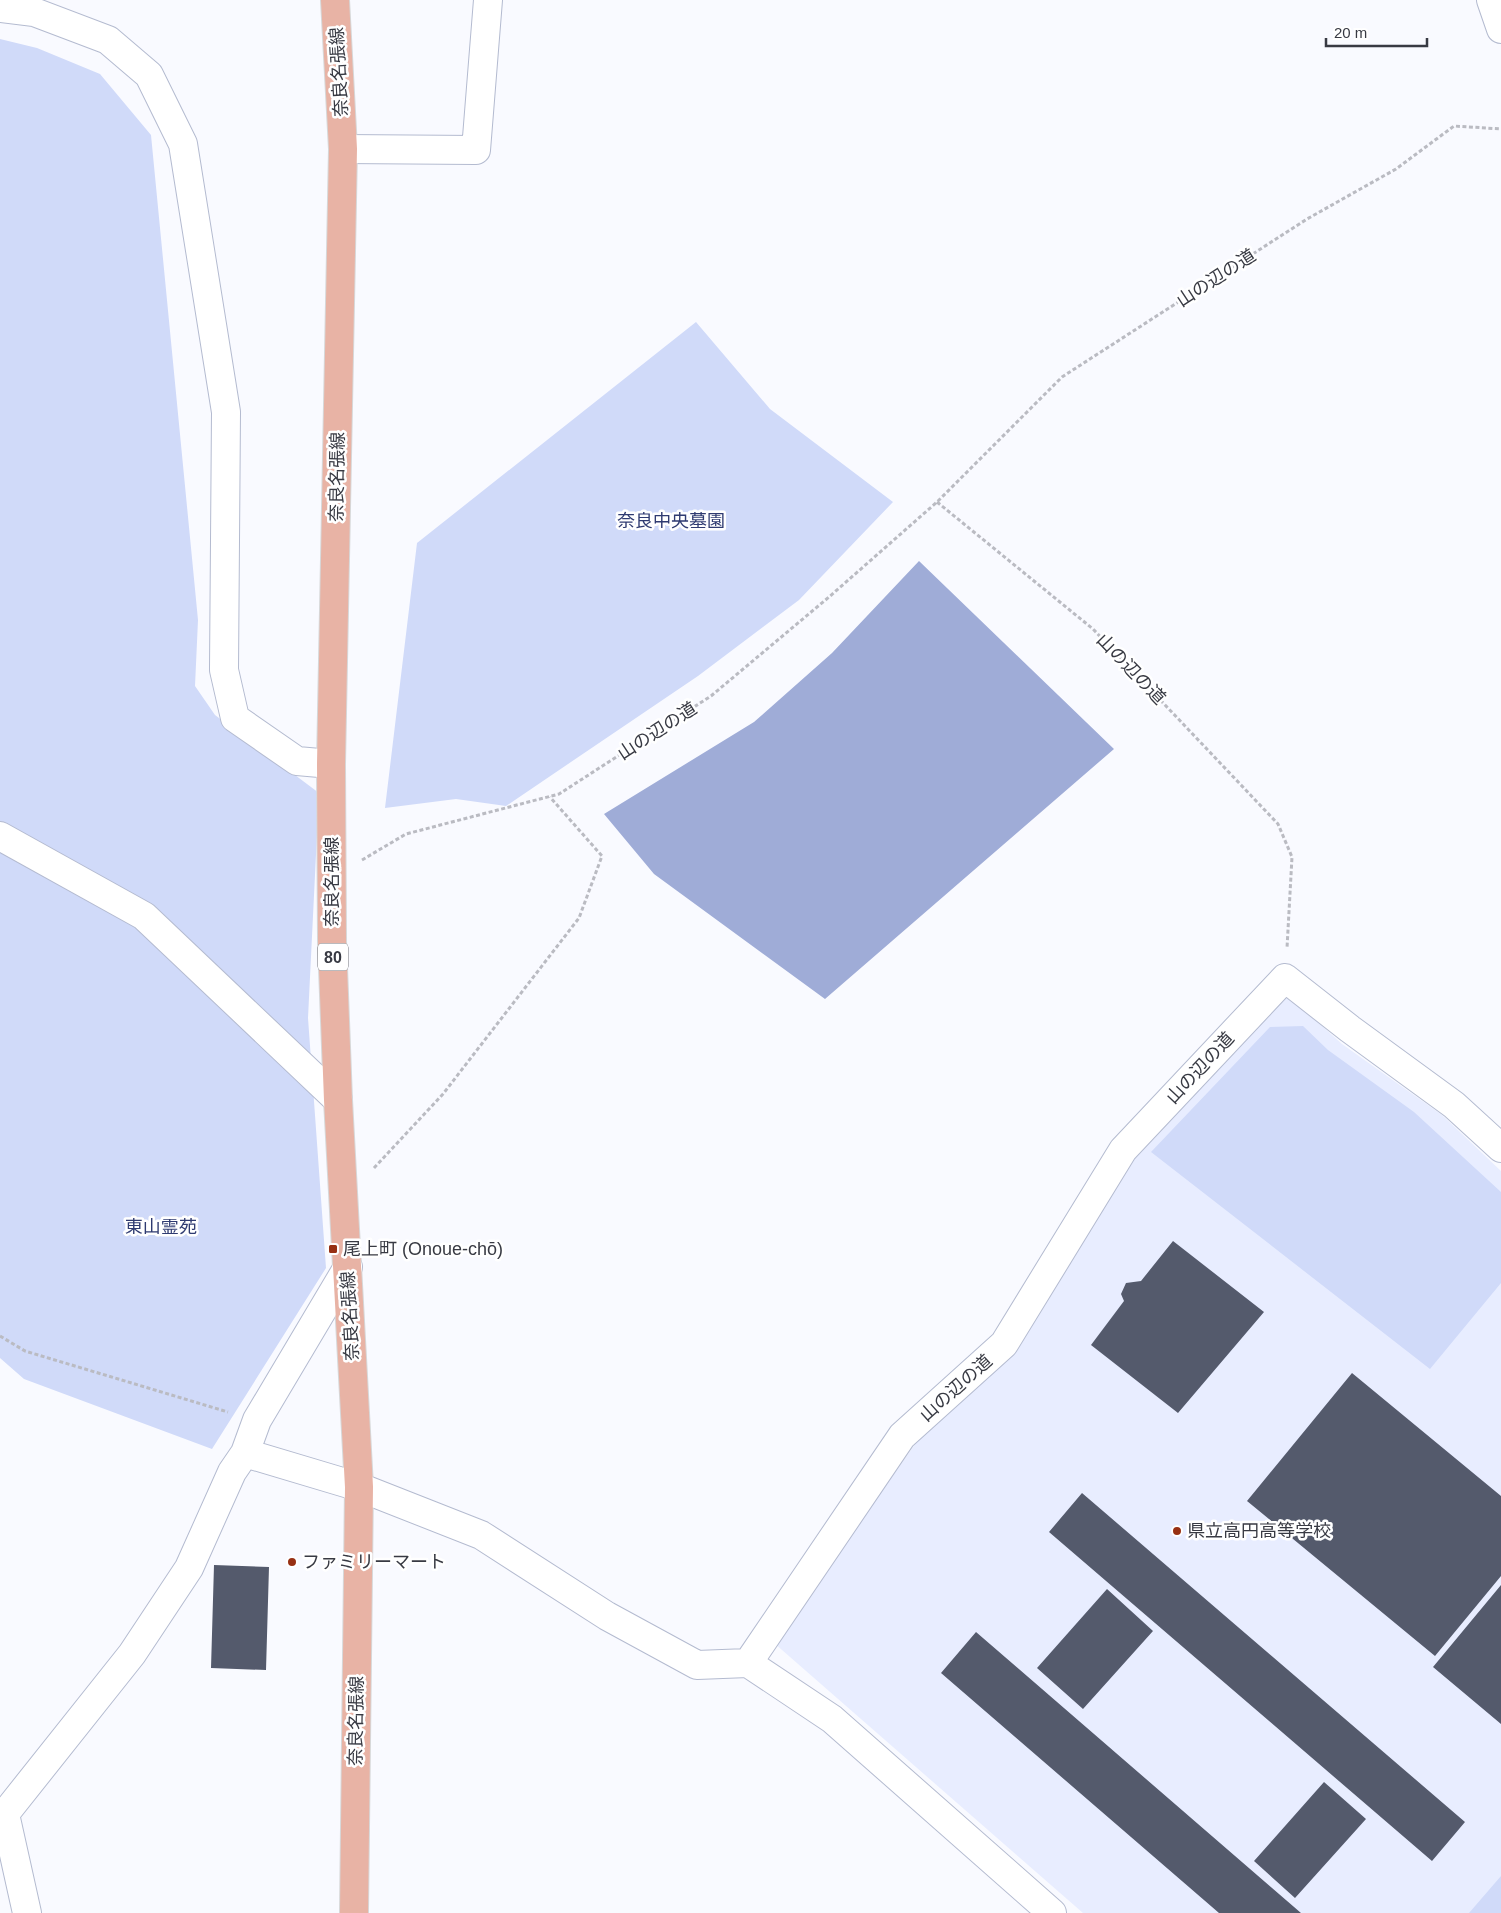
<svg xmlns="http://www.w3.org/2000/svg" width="1501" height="1913" font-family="Helvetica,'Noto Sans JP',sans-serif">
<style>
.built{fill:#e8edff}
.green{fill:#d0daf9}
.water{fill:#9facd7}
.building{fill:#545a6c}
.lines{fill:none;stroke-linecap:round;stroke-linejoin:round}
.street-casing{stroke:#b4bbd0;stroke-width:30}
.primary-casing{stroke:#d7d8d9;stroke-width:30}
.path{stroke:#babbc2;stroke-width:3;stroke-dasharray:4 2.5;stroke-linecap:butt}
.street{stroke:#fff;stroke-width:28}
.primary{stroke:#e8b3a5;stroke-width:28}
.poi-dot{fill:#973013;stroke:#fff;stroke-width:2}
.labels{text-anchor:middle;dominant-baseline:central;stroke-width:5;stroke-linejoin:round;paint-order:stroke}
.shield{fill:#fff;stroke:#74757b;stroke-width:1}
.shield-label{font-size:16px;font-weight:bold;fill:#383a43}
.street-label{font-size:18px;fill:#383a43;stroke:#fff}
.park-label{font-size:18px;fill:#2f3b71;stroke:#fff}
.poi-label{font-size:18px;fill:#383a43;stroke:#fff;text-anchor:start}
</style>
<rect width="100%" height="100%" fill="#f9faff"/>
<path class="built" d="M1291 998 1342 1044 1442 1115 1501 1171V1913H1083L774 1643 933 1419 1132 1156 1265 1002Z"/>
<path class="green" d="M0 39 37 48 100 74 151 135 198 620 195 686 215 715 319 793 308 1018 326 1268 212 1449 24 1379 0 1358Z
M696 322 770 409 893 502 799 600 698 676 506 806 456 799 385 808 417 543Z
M1303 1026 1328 1050 1414 1112 1501 1192V1283L1430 1369 1151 1152 1270 1027Z
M1501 1876V1913H1469Z"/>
<path class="water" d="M919 561 1114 749 825 999 654 874 604 814 754 722 832 653Z"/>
<path class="building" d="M1173 1241 1264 1312 1178 1413 1091 1345 1124 1301 1121 1294 1126 1283 1141 1281Z
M1352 1373 1501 1496V1576L1435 1656 1247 1501Z
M1082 1493 1465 1822 1432 1861 1049 1532Z
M214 1565 269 1567 266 1670 211 1668Z
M1501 1585V1724L1433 1667Z
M1107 1589 1153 1631 1083 1709 1037 1668Z
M976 1632 1301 1913H1219L941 1673Z
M1324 1782 1366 1819 1295 1898 1254 1861Z"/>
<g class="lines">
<g class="street-casing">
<path id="street" d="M1491 0 1501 29
M0 8 34 12 108 40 149 75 183 144 226 412 224 670 235 718 297 761 331 764
M343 149 476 150 488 0
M0 836 144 916 338 1100
M245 1453 359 1487 481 1535 607 1616 697 1665 748 1663 832 1719 1052 1913
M748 1663 902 1436 1004 1344 1123 1150 1285 978 1350 1029 1454 1105 1501 1148
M5 1814 27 1913
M0 1820 132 1654 189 1568 232 1472 245 1453 257 1420 348 1267"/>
</g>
<g class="primary-casing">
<path id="primary" d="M335 0 343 149 331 764 332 941 338 1100 359 1487 354 1913"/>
</g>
<path class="path" d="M937 502 1093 629 1278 824 1292 857 1287 948
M362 860 406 834 559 794 711 696 829 597 937 502 1062 377 1307 219 1396 169 1454 126 1501 129
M374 1168 443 1094 579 918 602 856 550 797
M0 1336 25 1351 228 1412"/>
<use href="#street" class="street"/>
<use href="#primary" class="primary"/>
</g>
<g class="poi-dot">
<rect x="328" y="1244" width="10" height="10" rx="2.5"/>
<circle cx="1177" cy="1531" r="5"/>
<circle cx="292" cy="1562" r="5"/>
</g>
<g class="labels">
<rect class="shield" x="318" y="943.5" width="30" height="27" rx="4"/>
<g class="shield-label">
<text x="333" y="957">80</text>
</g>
<g class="street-label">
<text transform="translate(339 72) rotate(-93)">奈良名張線</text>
<text transform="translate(1216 278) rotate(-33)">山の辺の道</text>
<text transform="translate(337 477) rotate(-89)">奈良名張線</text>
<text transform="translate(1131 669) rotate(46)">山の辺の道</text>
<text transform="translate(657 731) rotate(-33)">山の辺の道</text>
<text transform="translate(332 882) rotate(-90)">奈良名張線</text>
<text transform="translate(1200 1068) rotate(-47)">山の辺の道</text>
<text transform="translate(350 1316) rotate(-93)">奈良名張線</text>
<text transform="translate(956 1388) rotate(-42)">山の辺の道</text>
<text transform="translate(356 1721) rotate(-89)">奈良名張線</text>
</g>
<g class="park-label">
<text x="671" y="521">奈良中央墓園</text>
<text x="161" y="1227">東山霊苑</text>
</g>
<g class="poi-label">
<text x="343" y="1249">尾上町 (Onoue-chō)</text>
<text x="1187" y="1531">県立高円高等学校</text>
<text x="302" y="1562">ファミリーマート</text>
</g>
</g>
<path d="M1326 38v8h101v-8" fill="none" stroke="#383a43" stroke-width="2.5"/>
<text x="1334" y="38" font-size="15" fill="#383a43" stroke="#ffffff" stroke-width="4" paint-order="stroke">20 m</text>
</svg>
